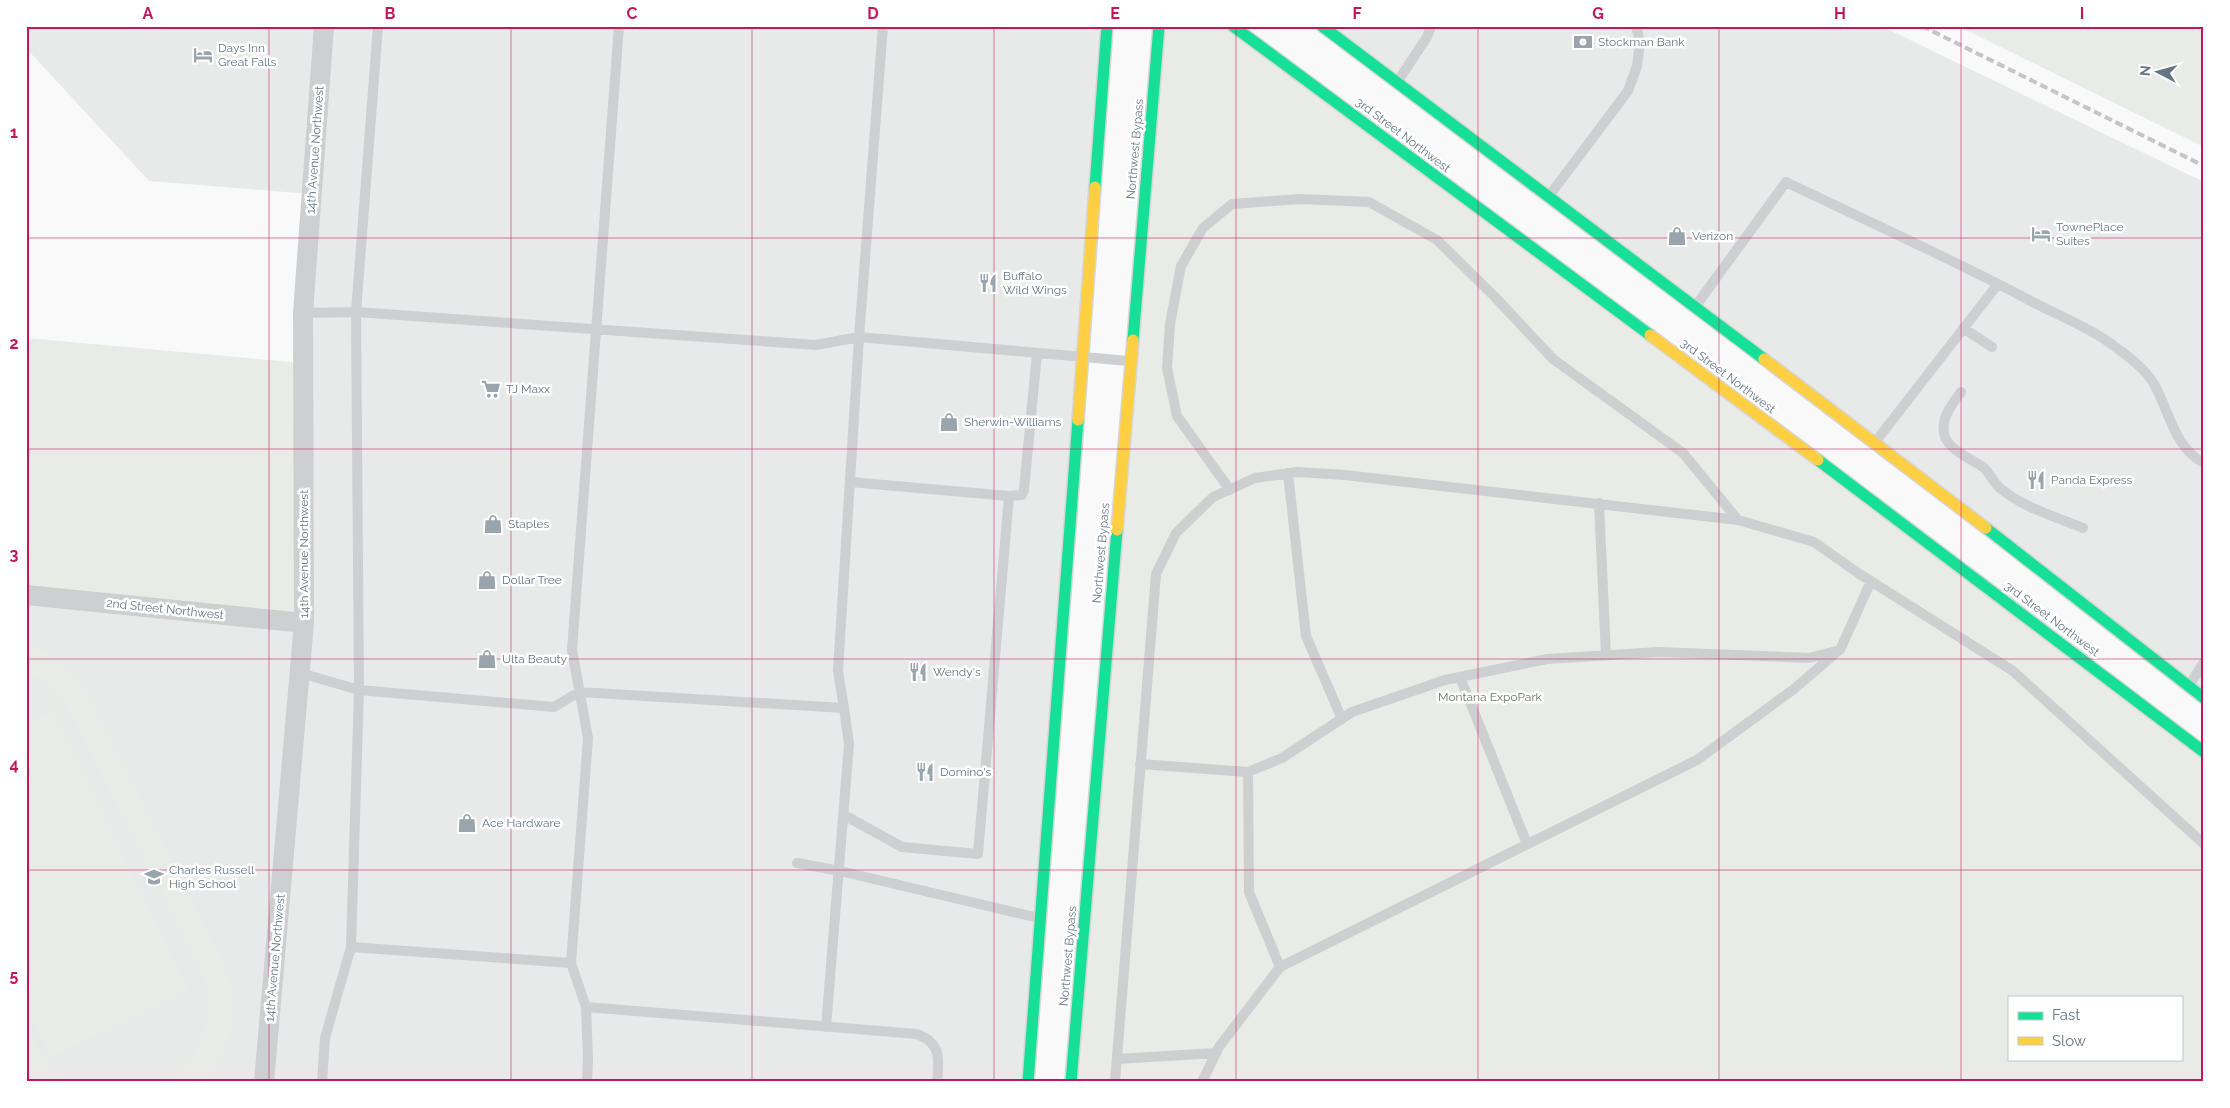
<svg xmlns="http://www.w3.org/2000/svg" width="2230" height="1108" font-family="Raleway,sans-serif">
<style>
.built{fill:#e8e9e9}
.green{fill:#e8ebe6;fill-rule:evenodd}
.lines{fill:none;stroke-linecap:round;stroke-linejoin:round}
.fast-casing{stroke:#d5d6d7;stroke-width:14}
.slow-casing{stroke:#d5d6d7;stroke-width:14}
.lane{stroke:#cecfd0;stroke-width:10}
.street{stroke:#cecfd0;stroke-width:20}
.fast{stroke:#16e098;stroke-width:11}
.slow{stroke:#ffcf43;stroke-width:11}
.rail{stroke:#c3c5c6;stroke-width:4;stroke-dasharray:8 4;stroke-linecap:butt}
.grid{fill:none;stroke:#c2185b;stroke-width:1;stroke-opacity:0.55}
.labels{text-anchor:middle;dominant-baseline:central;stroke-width:5;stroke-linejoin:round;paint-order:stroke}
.poi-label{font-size:12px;fill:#657683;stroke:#fff;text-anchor:start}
.street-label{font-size:12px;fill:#657683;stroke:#fff}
.park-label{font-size:12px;fill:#687a64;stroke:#fff}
.neatline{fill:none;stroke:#c2185b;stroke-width:2}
.grid-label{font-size:16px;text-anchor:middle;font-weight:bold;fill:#c2185b}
</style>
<rect width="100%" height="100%" fill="#f9f9f9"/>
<path class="built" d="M26 26H1107L1028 1082H26V595L304 623 311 194 149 181 26 48Z
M1322 26H1881L2204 182V699Z"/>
<path class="green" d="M1159 26H1233L2204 752V1082H1071ZM2009 997H2181V1059H2009Z
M1958 26H2204V147Z
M26 338 302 363 304 623 26 595Z
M26 644 51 654 80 680 225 965C227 977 233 991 233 1003 234 1030 223 1063 203 1082H166C194 1067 208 1033 208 1002 209 993 204 981 202 972L65 703 46 683 26 672Z
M53 711 189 990 51 1058 26 1007V724Z
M26 1024C37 1046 47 1070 70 1082H30L26 1074Z"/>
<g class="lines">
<g class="fast-casing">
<path id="fast" d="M1233 26 1650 335
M1322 26 1764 359
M1095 187 1107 26
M1133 340 1159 26
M1818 460 2204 752
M1986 528 2204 698
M1028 1082 1078 420
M1071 1082 1117 530"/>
</g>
<g class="slow-casing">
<path id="slow" d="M1650 335 1818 460
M1764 359 1986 528
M1078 420 1095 187
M1117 530 1133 340"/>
</g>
<path class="lane" d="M1398 81 1427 37 1431 26
M1549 196 1628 91 1637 66 1640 41 1636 26
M1695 307 1786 182C1867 221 1950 258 2029 300 2053 313 2089 327 2110 343 2125 354 2144 367 2154 384 2169 410 2174 448 2204 463
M303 313 356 312 816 345 859 337 1129 361
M1963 328 1992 347
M1961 392C1953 403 1941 417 1944 433 1946 449 1971 459 1983 467 1990 473 1993 482 2000 488 2022 507 2056 517 2083 528
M1876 441 1998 284
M1288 473 1306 636 1342 719
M1230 490 1177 416 1167 368 1170 324 1181 266 1203 228 1232 204 1300 199 1369 202 1437 240 1495 297 1553 359 1683 453 1738 520
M1009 496 1022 495 1024 490 1037 353
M1599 503 1606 655
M300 673 359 690 554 707 579 692 844 708 849 744 826 1027
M1460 677 1527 844
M2190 684 2204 662
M844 708 838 671 859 337 883 26
M1140 764 1248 772 1282 758 1352 712 1445 680 1547 659 1659 652 1809 658 1840 650 1871 581
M1248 772 1249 892 1280 967
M844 815 902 847 978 854 1009 496 850 482
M797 863 840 871 1039 918
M351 947 359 690 356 312 378 26
M586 1007 917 1034C942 1044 939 1059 937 1082
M1117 1059 1216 1053
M322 1082 325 1038 351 947 571 963
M587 1082 588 1059 586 1007 571 963 588 738 572 650 619 26
M1115 1082 1156 574 1176 533 1213 497 1255 478 1297 472 1345 475 1738 520 1814 542 1858 573 2013 671 2204 844
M1202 1082 1219 1047 1280 967 1697 760 1794 689 1837 652"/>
<path class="street" d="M26 595 304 623
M264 1082 304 623 303 313 324 26"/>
<use href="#fast" class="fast"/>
<use href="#slow" class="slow"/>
<path class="rail" d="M1922 26 2204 166"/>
</g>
<path class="grid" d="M269 26V1082M511 26V1082M752 26V1082M994 26V1082M1236 26V1082M1478 26V1082M1719 26V1082M1961 26V1082M26 238H2204M26 449H2204M26 659H2204M26 870H2204"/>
<defs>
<g id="bank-bare" transform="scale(1.5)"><path d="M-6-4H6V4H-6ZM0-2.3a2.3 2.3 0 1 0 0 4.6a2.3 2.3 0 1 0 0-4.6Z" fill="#99a4ac" stroke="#fff" stroke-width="2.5" paint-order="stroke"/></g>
<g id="hotel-bare" transform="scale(1.5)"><path d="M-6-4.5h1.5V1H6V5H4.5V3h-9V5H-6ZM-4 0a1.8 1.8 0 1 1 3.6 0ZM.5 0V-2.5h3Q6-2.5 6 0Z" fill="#99a4ac" stroke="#fff" stroke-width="2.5" paint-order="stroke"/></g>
<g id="shop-bare" transform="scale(1.5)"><path d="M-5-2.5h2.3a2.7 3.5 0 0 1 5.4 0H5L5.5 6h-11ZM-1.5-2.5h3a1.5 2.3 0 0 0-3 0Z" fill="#99a4ac" stroke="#fff" stroke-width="2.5" paint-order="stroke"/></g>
<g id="restaurant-bare" transform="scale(1.5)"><path d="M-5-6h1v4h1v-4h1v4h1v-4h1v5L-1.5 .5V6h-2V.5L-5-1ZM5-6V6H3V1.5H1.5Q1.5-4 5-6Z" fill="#99a4ac" stroke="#fff" stroke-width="2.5" paint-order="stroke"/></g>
<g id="supermarket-bare" transform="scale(1.5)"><path d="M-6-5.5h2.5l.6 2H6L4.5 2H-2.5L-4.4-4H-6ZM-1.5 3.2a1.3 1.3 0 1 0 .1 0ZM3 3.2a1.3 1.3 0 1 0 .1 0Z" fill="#99a4ac" stroke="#fff" stroke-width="2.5" paint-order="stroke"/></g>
<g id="school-bare" transform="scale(1.5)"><path d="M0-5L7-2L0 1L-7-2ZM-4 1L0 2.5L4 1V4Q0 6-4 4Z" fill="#99a4ac" stroke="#fff" stroke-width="2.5" paint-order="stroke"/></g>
</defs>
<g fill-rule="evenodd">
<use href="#bank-bare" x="1583" y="42"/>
<use href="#hotel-bare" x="203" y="55"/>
<use href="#hotel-bare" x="2041" y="234"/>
<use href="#shop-bare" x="1677" y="236"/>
<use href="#restaurant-bare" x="988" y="283"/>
<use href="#supermarket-bare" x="491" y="389"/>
<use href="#shop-bare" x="949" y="422"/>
<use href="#restaurant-bare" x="2036" y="480"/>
<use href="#shop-bare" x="493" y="524"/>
<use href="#shop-bare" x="487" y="580"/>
<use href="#shop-bare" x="487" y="659"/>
<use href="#restaurant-bare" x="918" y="672"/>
<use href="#restaurant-bare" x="925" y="772"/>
<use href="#shop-bare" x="467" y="823"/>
<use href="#school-bare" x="154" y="877"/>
</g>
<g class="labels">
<g class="poi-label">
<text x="1598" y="42">Stockman Bank</text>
<text x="218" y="48">Days Inn<tspan x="218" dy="14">Great Falls</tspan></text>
<text x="2056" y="227">TownePlace<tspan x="2056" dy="14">Suites</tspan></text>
<text x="1692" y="236">Verizon</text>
<text x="1003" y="276">Buffalo<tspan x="1003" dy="14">Wild Wings</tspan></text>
<text x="506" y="389">TJ Maxx</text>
<text x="964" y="422">Sherwin-Williams</text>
<text x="2051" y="480">Panda Express</text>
<text x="508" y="524">Staples</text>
<text x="502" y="580">Dollar Tree</text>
<text x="502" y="659">Ulta Beauty</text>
<text x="933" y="672">Wendy's</text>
<text x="940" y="772">Domino's</text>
<text x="482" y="823">Ace Hardware</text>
<text x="169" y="870">Charles Russell<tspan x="169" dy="14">High School</tspan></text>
</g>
<g class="street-label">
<text transform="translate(1403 135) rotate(37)">3rd Street Northwest</text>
<text transform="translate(1135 149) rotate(-85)">Northwest Bypass</text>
<text transform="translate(315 150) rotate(-86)">14th Avenue Northwest</text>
<text transform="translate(1728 376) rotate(37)">3rd Street Northwest</text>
<text transform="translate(1101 553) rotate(-85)">Northwest Bypass</text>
<text transform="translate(304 554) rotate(-90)">14th Avenue Northwest</text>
<text transform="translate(165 609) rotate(6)">2nd Street Northwest</text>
<text transform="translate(2052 619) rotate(37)">3rd Street Northwest</text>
<text transform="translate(1068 956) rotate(-85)">Northwest Bypass</text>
<text transform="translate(275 958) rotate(-85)">14th Avenue Northwest</text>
</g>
<g class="park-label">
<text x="1490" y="697">Montana ExpoPark</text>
</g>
</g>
<rect width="2230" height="1108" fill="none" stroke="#ffffff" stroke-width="55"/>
<rect x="2008" y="996" width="175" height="65" fill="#ffffff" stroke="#c1c8cd"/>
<rect x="2018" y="1012" width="25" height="8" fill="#16e098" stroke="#c1c8cd"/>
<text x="2052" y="1020" font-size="15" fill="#657683">Fast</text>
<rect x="2018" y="1037" width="25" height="8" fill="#ffcf43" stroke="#c1c8cd"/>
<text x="2052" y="1046" font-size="15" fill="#657683">Slow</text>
<g transform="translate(2158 72) rotate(276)" stroke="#ffffff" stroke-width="4" paint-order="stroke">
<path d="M0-4L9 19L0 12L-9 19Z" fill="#657683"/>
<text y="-8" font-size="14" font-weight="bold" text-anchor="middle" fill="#657683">N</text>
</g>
<rect x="28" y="28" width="2174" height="1052" class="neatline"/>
<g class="grid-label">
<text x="148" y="19">A</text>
<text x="390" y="19">B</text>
<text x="632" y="19">C</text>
<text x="873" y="19">D</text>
<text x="1115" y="19">E</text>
<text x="1357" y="19">F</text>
<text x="1598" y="19">G</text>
<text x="1840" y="19">H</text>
<text x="2082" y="19">I</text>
<text x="14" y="138">1</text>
<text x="14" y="349">2</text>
<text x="14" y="560">3</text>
<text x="14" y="770">4</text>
<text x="14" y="981">5</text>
</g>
</svg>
